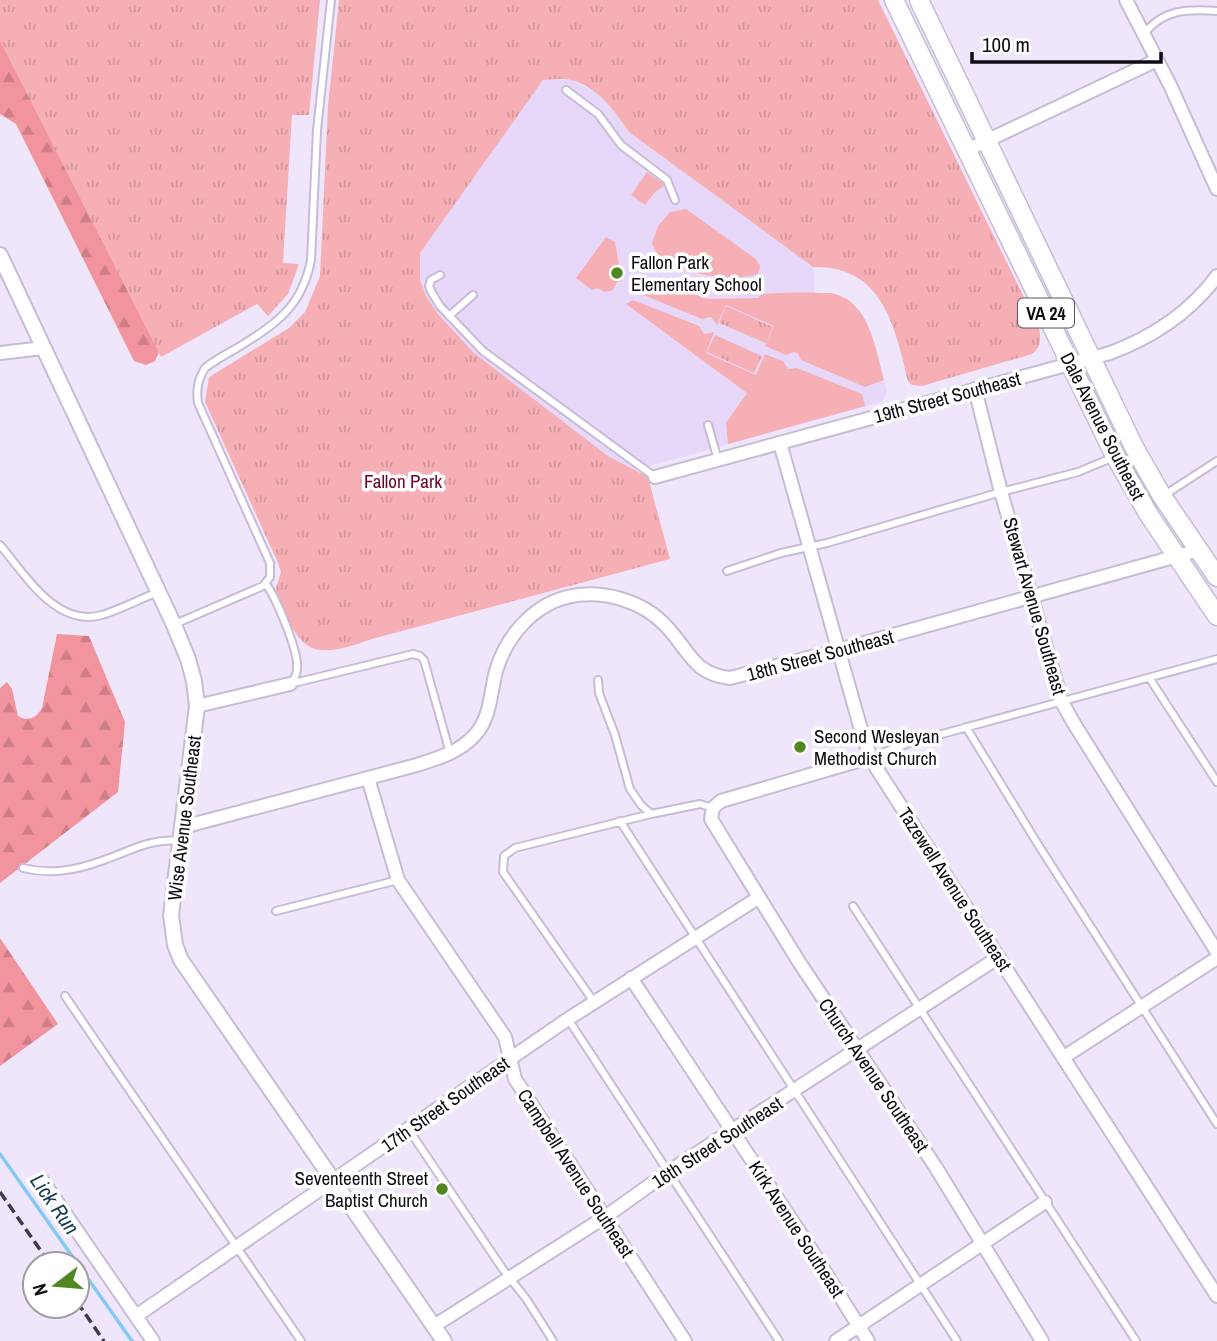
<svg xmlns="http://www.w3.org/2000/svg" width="1217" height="1341" font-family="'Archivo Narrow',sans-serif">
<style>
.built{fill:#e7d8fa}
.grass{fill:#f6b0b5}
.forest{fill:url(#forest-firs)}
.park{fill:url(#park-tufts)}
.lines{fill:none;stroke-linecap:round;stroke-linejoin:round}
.stream{stroke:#84c9f4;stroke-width:3.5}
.service-casing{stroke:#c7bcd6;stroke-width:10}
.minor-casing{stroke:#c7bcd6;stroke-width:16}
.tertiary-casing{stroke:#c7bcd6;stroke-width:18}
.primary-casing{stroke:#c7bcd6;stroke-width:21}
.service{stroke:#fff;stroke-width:6}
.minor{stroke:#fff;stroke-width:12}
.tertiary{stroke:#fff;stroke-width:14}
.primary{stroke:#fff;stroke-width:18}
.rail{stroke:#403a46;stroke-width:3.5;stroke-dasharray:10 5;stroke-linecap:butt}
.poi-dot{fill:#508721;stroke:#fff;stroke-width:2.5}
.labels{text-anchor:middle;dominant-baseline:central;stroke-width:7;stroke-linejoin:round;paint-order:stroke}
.shield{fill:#fff;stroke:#57545a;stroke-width:2}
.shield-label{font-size:18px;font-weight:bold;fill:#0f0b14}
.poi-label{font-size:19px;fill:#0f0b14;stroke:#fff;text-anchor:start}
.street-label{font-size:19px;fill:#0f0b14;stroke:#fff}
.park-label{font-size:19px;fill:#770026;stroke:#fff}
.water-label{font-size:21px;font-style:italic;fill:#133a50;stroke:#fff}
</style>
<defs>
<pattern id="forest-firs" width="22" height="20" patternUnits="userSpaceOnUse" patternTransform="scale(1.75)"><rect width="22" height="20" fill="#f2949d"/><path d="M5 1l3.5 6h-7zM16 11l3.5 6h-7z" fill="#ce7e86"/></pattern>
<pattern id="park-tufts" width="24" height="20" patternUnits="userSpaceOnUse" patternTransform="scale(1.75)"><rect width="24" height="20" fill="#f6b0b5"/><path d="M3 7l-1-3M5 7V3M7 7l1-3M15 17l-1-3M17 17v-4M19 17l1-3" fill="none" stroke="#d2969b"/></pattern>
</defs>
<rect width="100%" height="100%" fill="#f0e6fc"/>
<path class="built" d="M542 80H571L595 92 614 108 629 132 813 267 815 293H832L841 296 857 310 868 326 887 391 882 402 635 470 608 456 474 353 438 314 426 296 420 280V253Z"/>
<path class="grass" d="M647 172 665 185 655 192 645 205 631 195Z
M686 209 756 259 760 266 758 274C733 283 659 274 652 243L658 226 670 212Z
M606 237 615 242 622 281 617 282 613 290 605 292 597 288 592 290 576 278Z
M665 285 709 299 759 298 760 294C779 293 801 292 819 293 824 294 829 292 835 294 870 303 876 351 884 380L865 387 801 360 798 354 794 352 786 355 765 346 774 326 726 305 717 325 711 317 702 319 636 292Z
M633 300 699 326 704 334 714 332 706 353 756 375 765 354 783 361 788 369 797 368 862 394 865 406 728 444 726 423 747 393 626 304Z"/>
<path class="forest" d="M0 0 162 346 155 361 146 365 134 361 16 124 0 114Z
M57 634 89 636 125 722 118 792 0 883V688L7 682 12 689 18 716C29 722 36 718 42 708Z
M0 938 58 1024 0 1066Z"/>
<path class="park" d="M0 0H320L309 115H292L283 263 299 264 288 294 268 316 257 304 161 357 0 41Z
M339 0H878L1039 328C1041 339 1041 347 1032 354L922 386 912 385 908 381C895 326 882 265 813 267L629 132C615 111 598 87 571 80 563 78 551 80 543 80L420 253V280L426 296 438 314 474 353 608 456 648 477 670 559 372 639C308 662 301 652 275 591L281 572 278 563 205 402 209 377 289 328 305 312 320 276 328 106Z
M726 306 773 327 766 343 719 323Z
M715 335 762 356 754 373 707 352Z"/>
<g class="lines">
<path class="stream" d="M0 1154 132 1341"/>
<g class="service-casing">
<path id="service" d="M1144 34C1163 9 1188 9 1217 11
M566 90 598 114 621 145 667 180 675 200
M440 275 431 280 429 286 432 293 440 306 483 351 655 477
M449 316 473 295
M708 425 718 460
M1163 496 1217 461
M0 545C25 574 56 628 102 615 121 609 140 599 158 592
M727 571 781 553 827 543 1001 492 1078 472 1114 457
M266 584C276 598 299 652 297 668 297 675 294 679 290 684
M175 624 263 586 270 577V563L198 403C196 389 198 380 205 368 215 360 226 354 237 348 276 324 302 307 311 260L317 130 331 0
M1150 679 1217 782
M598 680 599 693 615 735 630 789 641 805 651 814 700 804 713 808
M290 684 413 654 420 656 424 660 450 753
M966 727 1039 846 1217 1124
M871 757 909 743 1217 659
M620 821 957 1341
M23 868C51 875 77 870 104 860 130 851 150 838 179 841
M853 906 1136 1341
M276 911 398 880
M65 996 301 1341
M594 1002 503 872 504 856 515 848 651 814
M568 1019 779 1341
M409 1130 502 1268 527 1300 553 1341"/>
</g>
<g class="minor-casing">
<path id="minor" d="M1126 0 1170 85 1217 189
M967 150 1157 60
M0 353 43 348
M975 389 1001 492 1062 702 1073 722 1217 952
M780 443 864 740 875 766 1217 1296
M655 477 1110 353C1153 337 1189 314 1217 276
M197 706 290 684
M871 757 721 801 713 808 711 819 799 962 935 1166 1042 1341
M368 778 398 880 505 1037 515 1079 685 1341
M183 827 417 765C438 758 458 753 474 736 491 718 490 694 496 671 506 637 532 606 567 597 601 589 642 600 666 626 689 650 693 674 730 678L839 650 1199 550
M631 978 810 1248 868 1341
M1064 1057 1217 958
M42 1180 153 1341
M136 1316 568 1019 758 898
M434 1326 605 1217 668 1172 999 957
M836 1341 1045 1202"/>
</g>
<g class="tertiary-casing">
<path id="tertiary" d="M0 255 174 625 188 659 194 681 197 706 171 915 175 945 181 960 444 1341"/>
</g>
<g class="primary-casing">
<path id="primary" d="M894 0 1115 456 1149 515 1217 616
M919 0 1134 447 1162 496 1217 577"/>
</g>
<use href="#service" class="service"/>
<use href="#minor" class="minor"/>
<use href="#tertiary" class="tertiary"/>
<use href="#primary" class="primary"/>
<path class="rail" d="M0 1192 50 1264
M77 1302 104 1341"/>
</g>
<g class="poi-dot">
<circle cx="617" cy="273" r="7"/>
<circle cx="800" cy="747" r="7"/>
<circle cx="442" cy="1189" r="7"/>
</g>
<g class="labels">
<rect class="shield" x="1018" y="298.5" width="56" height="29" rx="5"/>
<g class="shield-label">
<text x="1046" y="313">VA 24</text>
</g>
<g class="poi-label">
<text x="631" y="262">Fallon Park<tspan x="631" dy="22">Elementary School</tspan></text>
<text x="814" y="736">Second Wesleyan<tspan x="814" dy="22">Methodist Church</tspan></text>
<text x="428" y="1178" text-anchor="end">Seventeenth Street<tspan x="428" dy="22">Baptist Church</tspan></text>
</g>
<g class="street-label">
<text transform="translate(947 397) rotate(-15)">19th Street Southeast</text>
<text transform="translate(1103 426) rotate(63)">Dale Avenue Southeast</text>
<text transform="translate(1035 606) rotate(74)">Stewart Avenue Southeast</text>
<text transform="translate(820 655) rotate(-15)">18th Street Southeast</text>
<text transform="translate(184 818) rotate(-83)">Wise Avenue Southeast</text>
<text transform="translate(955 889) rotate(57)">Tazewell Avenue Southeast</text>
<text transform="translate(874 1075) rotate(56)">Church Avenue Southeast</text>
<text transform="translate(445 1104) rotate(-35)">17th Street Southeast</text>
<text transform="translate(717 1142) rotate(-33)">16th Street Southeast</text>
<text transform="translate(576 1173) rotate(57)">Campbell Avenue Southeast</text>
<text transform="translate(797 1229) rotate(57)">Kirk Avenue Southeast</text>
</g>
<g class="park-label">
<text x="403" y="481">Fallon Park</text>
</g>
<g class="water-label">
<text transform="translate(55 1204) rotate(55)">Lick Run</text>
</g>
</g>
<g transform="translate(56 1285) rotate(254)"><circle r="33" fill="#ffffff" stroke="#9f9da1" stroke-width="2"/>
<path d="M0-5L12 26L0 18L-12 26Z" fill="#508721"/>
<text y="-10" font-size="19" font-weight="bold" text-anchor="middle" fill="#0f0b14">N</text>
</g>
<path d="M972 52v10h189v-10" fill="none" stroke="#0f0b14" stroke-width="3.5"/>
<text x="982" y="52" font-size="21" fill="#0f0b14" stroke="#ffffff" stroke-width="5" paint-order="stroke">100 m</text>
</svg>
